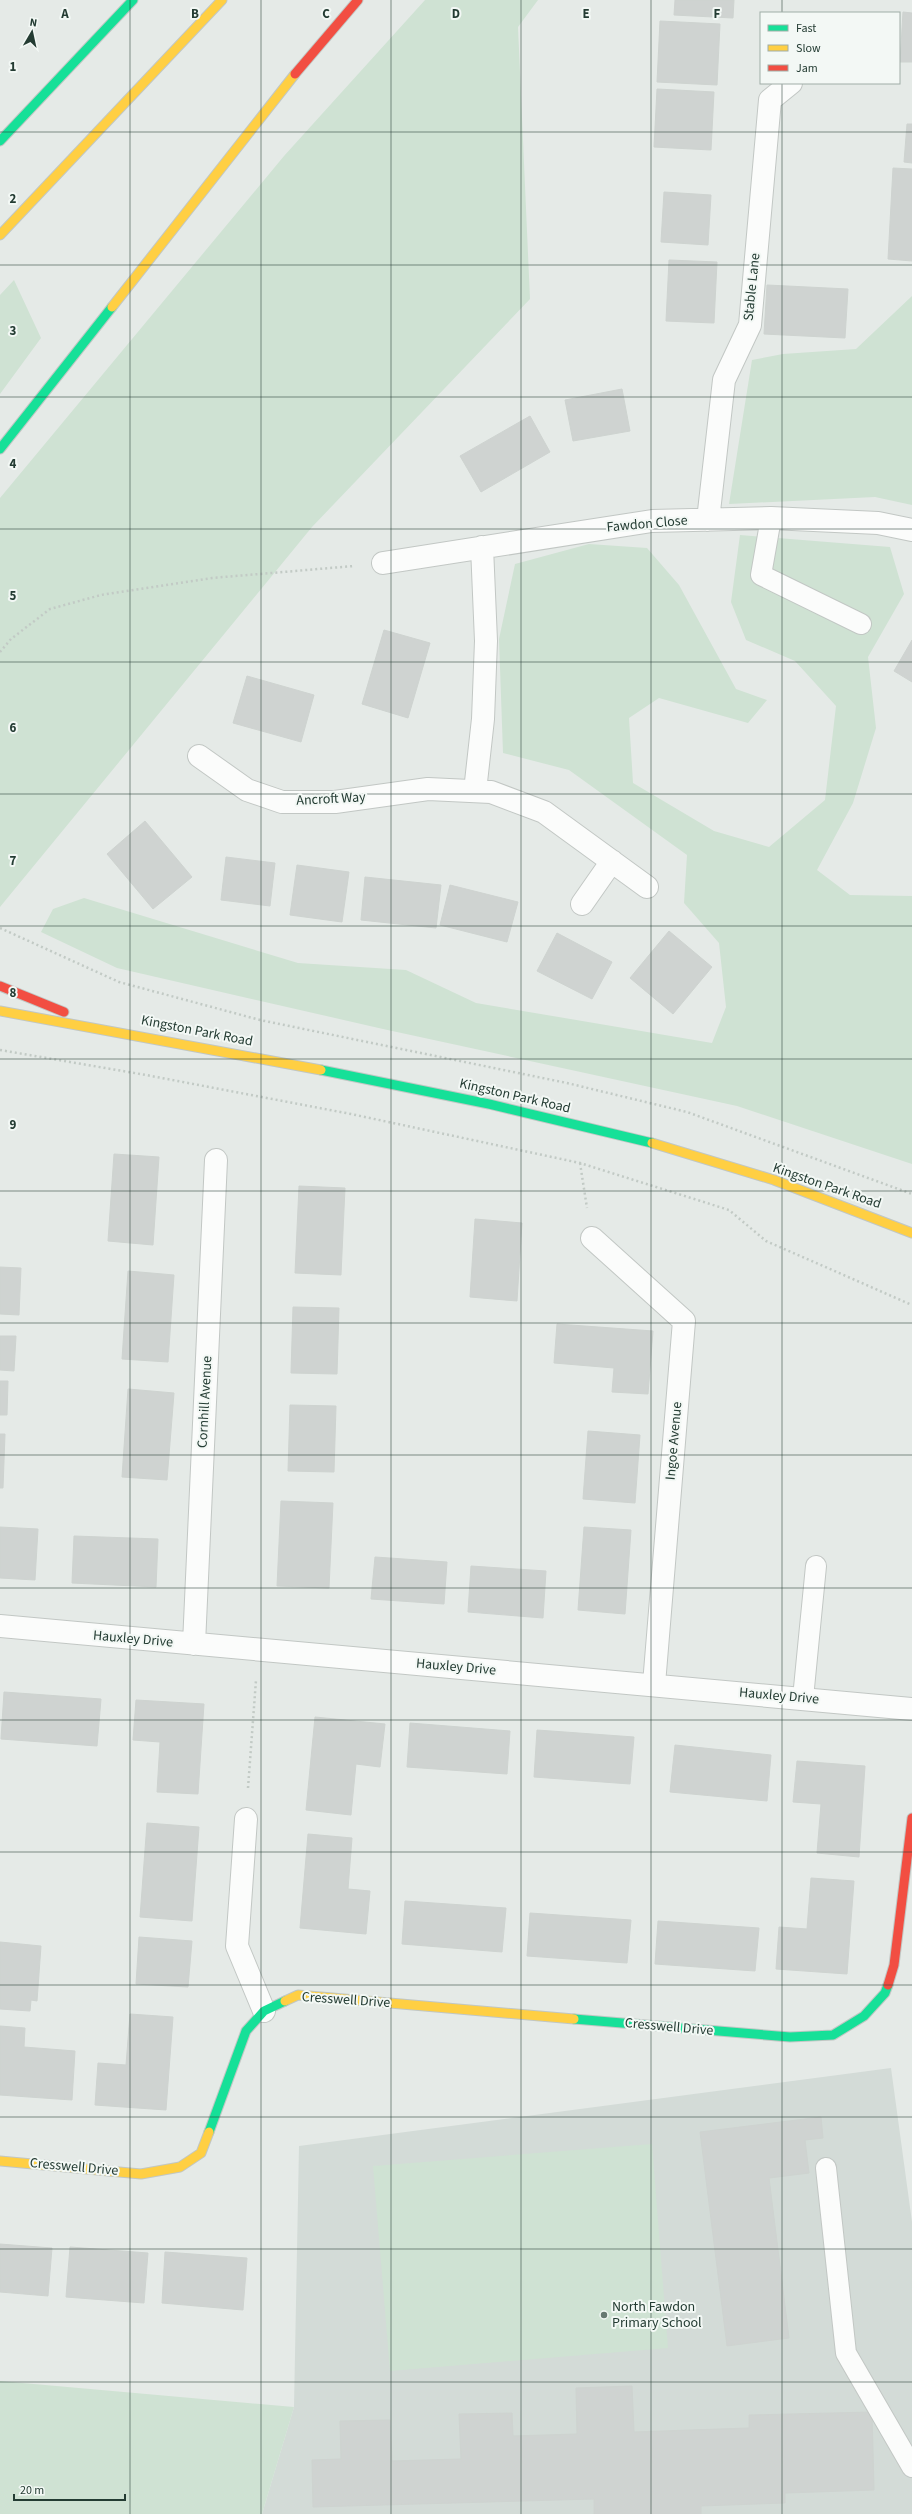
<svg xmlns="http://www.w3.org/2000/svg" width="912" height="2514" font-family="'Source Sans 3',sans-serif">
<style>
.built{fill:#d3dbd7}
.green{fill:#cfe2d3}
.building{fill:#cfd3d1;stroke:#ced3d0}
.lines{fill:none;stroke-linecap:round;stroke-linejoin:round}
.lane-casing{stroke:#c2c7c4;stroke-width:22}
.street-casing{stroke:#c2c7c4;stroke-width:24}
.fast-casing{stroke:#c1c7c4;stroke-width:11}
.slow-casing{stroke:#c1c7c4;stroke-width:11}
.jam-casing{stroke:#c1c7c4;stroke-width:11}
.path{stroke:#c2cac5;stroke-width:2.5;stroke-dasharray:2 3;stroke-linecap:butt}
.lane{stroke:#fbfcfb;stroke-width:20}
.street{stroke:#fbfcfb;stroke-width:22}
.fast{stroke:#16e098;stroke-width:9}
.slow{stroke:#ffcf43;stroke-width:9}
.jam{stroke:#f24e42;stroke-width:9}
.grid{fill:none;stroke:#243c33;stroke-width:1;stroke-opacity:0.55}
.poi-dot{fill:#687972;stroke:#f3f8f5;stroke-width:1.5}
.labels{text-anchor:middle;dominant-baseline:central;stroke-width:4;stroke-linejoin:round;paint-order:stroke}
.street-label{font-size:14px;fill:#243c33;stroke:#f3f8f5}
.poi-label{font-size:14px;fill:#243c33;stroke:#f3f8f5;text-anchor:start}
.grid-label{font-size:13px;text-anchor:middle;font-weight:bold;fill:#243c33;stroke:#f3f8f5;stroke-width:4;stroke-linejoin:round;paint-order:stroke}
</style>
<rect width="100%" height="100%" fill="#e5eae7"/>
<path class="built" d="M891 2068 912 2222V2514H262L294 2407 299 2146Z"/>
<path class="green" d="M425 0H538L518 27 530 299 312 527 0 907V498L284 156Z
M14 280 41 338 0 394V295Z
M912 296V505L875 497 729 504 752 360 783 354 856 349Z
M740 535 890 547 904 594 868 657 876 728 853 803 817 870 850 895 912 896V1164L737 1106 383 1029 117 968 41 932 53 909 84 898 298 963 406 970 476 1003 712 1043 726 1007 719 943 684 903 687 855 569 770 503 753 499 639 515 564 589 544 647 548 679 585 736 689 767 700 748 723 659 698 629 718 633 783 714 831 769 847 825 800 836 706 795 661 746 640 731 602Z
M652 2144 668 2348 390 2371 373 2166Z
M0 2381 294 2407 262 2514H0Z"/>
<path class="building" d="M675 0H734L733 18 674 15Z
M903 12 912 13V62H900Z
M660 21 720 24 717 85 657 82Z
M657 89 714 92 711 150 654 147Z
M907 124H912V163L904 162Z
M893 168 912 169V261L888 259Z
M664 192 711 195 708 245 661 242Z
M669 260 717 262 714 323 666 321Z
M767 285 848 289 845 338 764 334Z
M622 389 630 431 573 441 565 400Z
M530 416 550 452 481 492 460 456Z
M384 630 430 643 408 718 362 704Z
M912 640V682L894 671Z
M247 676 314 695 301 742 233 723Z
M145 821 192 877 153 909 107 854Z
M226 857 275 863 270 906 221 900Z
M297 865 349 872 342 922 290 915Z
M365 877 441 885 436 928 361 920Z
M450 885 518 902 507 942 440 925Z
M669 931 712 967 673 1014 630 978Z
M557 933 612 962 592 999 537 971Z
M114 1154 159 1157 153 1245 108 1241Z
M299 1186 345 1188 341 1275 295 1273Z
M475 1219 522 1223 517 1301 470 1297Z
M0 1267 21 1268 19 1315 0 1314Z
M128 1271 174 1275 168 1362 122 1359Z
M293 1307 339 1308 337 1374 291 1373Z
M557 1324 653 1331 648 1394 612 1392 614 1368 554 1363Z
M0 1336H16L14 1371 0 1370Z
M0 1381H8L7 1415H0Z
M128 1389 174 1393 167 1480 122 1477Z
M290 1405 336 1406 334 1472 288 1471Z
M588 1431 640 1435 635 1503 583 1499Z
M0 1434H5L3 1488H0Z
M281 1501 333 1503 329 1588 277 1586Z
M0 1527 38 1529 35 1580 0 1578Z
M584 1527 631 1530 625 1614 578 1610Z
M74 1536 158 1539 156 1587 72 1583Z
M375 1557 447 1562 444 1604 371 1599Z
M471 1566 546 1571 543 1618 468 1612Z
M4 1692 101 1699 97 1746 1 1739Z
M136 1700 204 1704 198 1794 157 1792 160 1742 133 1740Z
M315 1717 385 1724 380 1767 356 1764 351 1815 306 1810Z
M410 1723 510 1731 507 1774 407 1767Z
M537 1730 634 1737 630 1784 534 1777Z
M675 1745 771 1755 767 1801 670 1792Z
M797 1761 865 1766 859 1857 817 1853 821 1804 793 1802Z
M147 1823 199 1827 192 1921 140 1917Z
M308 1834 352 1838 348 1889 370 1891 366 1934 300 1928Z
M811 1878 854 1881 847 1974 776 1969 779 1927 807 1929Z
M405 1901 506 1908 502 1952 402 1944Z
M530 1913 631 1920 627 1963 527 1956Z
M658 1921 759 1928 755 1971 655 1964Z
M139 1937 192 1941 188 1987 136 1984Z
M0 1942 41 1946 37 2001 31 2000 30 2011 0 2009Z
M130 2014 173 2017 166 2110 95 2105 98 2063 126 2065Z
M0 2026 25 2028 24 2047 75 2051 72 2100 0 2095Z
M821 2117 823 2138 805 2140 809 2173 769 2178 789 2338 727 2346 700 2132Z
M0 2244 52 2248 48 2296 0 2292Z
M70 2247 148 2253 144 2303 66 2297Z
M165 2252 247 2258 243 2310 162 2303Z
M632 2386 634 2432 749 2428V2415L872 2412 874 2490 785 2493V2503L701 2506V2514H594V2499L313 2507 312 2460 341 2459 340 2421 390 2420 392 2461 461 2459 459 2414 512 2413 513 2436 577 2434 576 2388Z"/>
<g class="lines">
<g class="lane-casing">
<path id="lane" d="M771 518 761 575 861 624
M803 1698 816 1566
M826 2168 846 2353 912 2467"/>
</g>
<g class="street-casing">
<path id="street" d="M708 520 724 380 750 325 770 100 791 83
M383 563 652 521 771 518 878 523 912 530
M199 756 247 790 282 802H335L428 789 491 792 544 812 647 887
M475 791 483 719 486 641 482 547
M582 904 612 861
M592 1238 684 1321 654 1684
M0 1626 912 1709
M194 1644 216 1160
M246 1819 237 1946 264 2011"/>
</g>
<g class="fast-casing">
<path id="fast" d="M0 141 133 0
M0 449 112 307
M321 1070 489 1104 652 1143
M574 2019 790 2037 833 2035 864 2016 885 1993 888 1985
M209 2132 246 2031 264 2011 285 2001"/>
</g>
<g class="slow-casing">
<path id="slow" d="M0 235 222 0
M112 307 295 74
M0 1011 321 1070
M652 1143 774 1180 912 1233
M285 2001 298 1995 574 2019
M0 2161 141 2174 180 2167 201 2153 209 2132"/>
</g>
<g class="jam-casing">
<path id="jam" d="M295 74 358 0
M0 986 64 1012
M888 1985 894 1965 912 1818"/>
</g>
<path class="path" d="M0 652 11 639 50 609 101 595 212 578 354 566
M0 928 119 982 260 1020 567 1083 687 1112 912 1194
M0 1050 146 1075 351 1114 580 1163 729 1210 766 1241 912 1305
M580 1163 587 1208
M248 1788 256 1680"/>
<use href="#lane" class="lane"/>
<use href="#street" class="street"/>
<use href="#fast" class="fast"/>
<use href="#slow" class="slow"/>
<use href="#jam" class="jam"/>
</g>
<path class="grid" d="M130 0V2514M261 0V2514M391 0V2514M521 0V2514M651 0V2514M782 0V13M782 83V2514M0 132H912M0 265H912M0 397H912M0 529H912M0 662H912M0 794H912M0 926H912M0 1059H912M0 1191H912M0 1323H912M0 1455H912M0 1588H912M0 1720H912M0 1852H912M0 1985H912M0 2117H912M0 2249H912M0 2382H912"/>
<circle class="poi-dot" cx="604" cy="2315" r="4"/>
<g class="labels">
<g class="street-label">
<text transform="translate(752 287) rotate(-84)">Stable Lane</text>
<text transform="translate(647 524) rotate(-5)">Fawdon Close</text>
<text transform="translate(331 799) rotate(-3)">Ancroft Way</text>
<text transform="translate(197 1031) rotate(11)">Kingston Park Road</text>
<text transform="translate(515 1096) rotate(13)">Kingston Park Road</text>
<text transform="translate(827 1186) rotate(19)">Kingston Park Road</text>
<text transform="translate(205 1402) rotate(-87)">Cornhill Avenue</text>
<text transform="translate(674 1441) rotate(-85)">Ingoe Avenue</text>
<text transform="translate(133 1639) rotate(5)">Hauxley Drive</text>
<text transform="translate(456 1667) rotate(5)">Hauxley Drive</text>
<text transform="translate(779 1696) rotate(5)">Hauxley Drive</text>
<text transform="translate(346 2000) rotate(4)">Cresswell Drive</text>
<text transform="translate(669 2027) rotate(5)">Cresswell Drive</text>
<text transform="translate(74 2167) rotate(5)">Cresswell Drive</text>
</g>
<g class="poi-label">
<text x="612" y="2307">North Fawdon<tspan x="612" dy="16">Primary School</tspan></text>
</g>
</g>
<g class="grid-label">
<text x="65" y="18">A</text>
<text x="195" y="18">B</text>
<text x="326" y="18">C</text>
<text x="456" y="18">D</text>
<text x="586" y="18">E</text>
<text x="717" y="18">F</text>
<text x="13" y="71">1</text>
<text x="13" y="203">2</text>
<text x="13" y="335">3</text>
<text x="13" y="468">4</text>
<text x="13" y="600">5</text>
<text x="13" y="732">6</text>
<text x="13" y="865">7</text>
<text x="13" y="997">8</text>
<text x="13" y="1129">9</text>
</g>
<rect x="760" y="12" width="140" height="72" fill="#f3f8f5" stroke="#a0ada7"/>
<rect x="768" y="25" width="20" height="6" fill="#16e098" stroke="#a0ada7"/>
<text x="796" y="32" font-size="12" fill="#243c33">Fast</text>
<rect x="768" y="45" width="20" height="6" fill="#ffcf43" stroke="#a0ada7"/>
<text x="796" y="52" font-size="12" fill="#243c33">Slow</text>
<rect x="768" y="65" width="20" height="6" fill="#f24e42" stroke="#a0ada7"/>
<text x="796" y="72" font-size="12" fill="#243c33">Jam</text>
<g transform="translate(32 32) rotate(9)" stroke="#f3f8f5" stroke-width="3" paint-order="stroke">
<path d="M0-3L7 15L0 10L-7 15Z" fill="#243c33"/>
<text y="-6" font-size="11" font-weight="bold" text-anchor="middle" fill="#243c33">N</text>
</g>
<path d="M14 2494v6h111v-6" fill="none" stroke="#243c33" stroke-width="2"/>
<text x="20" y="2494" font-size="12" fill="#243c33" stroke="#f3f8f5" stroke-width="3" paint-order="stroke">20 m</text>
</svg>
